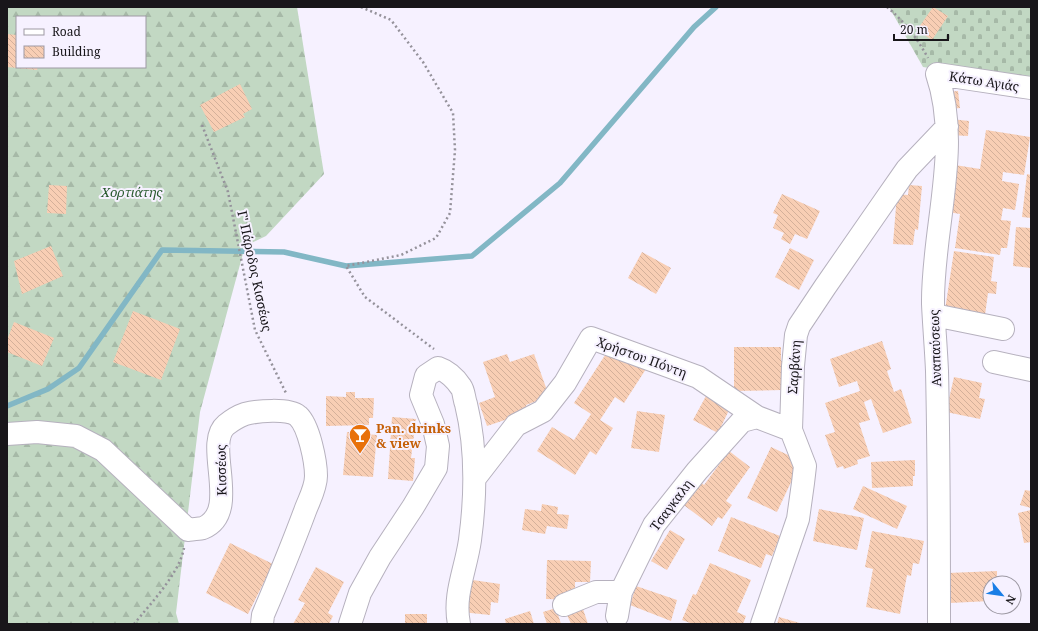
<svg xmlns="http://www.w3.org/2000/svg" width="1038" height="631" font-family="'Noto Serif',serif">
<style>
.forest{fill:url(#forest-firs);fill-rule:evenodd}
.cemetery{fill:url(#cemetery-stones)}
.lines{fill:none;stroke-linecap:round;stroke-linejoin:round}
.stream{stroke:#82b7c5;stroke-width:5.5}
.building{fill:url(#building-back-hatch)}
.minor-casing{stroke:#b6b1be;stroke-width:24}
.path{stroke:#95929b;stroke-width:2.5;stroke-dasharray:2 3;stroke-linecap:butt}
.minor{stroke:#fff;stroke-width:22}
.labels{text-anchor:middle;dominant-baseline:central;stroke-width:4;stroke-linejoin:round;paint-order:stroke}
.street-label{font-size:13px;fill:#18161a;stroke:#f6f1ff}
.park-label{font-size:13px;font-style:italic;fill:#2a5b30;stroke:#f6f1ff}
.food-label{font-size:13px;font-weight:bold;fill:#c56008;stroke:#f6f1ff;text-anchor:start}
</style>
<defs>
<pattern id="forest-firs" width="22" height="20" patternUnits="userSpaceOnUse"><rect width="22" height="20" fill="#c2d8c3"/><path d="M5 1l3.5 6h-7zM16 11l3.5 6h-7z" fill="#a6b9a7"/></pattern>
<pattern id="cemetery-stones" width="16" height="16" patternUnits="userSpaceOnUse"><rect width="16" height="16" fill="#c2d8c3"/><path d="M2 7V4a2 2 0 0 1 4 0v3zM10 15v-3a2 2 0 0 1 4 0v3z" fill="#a6b9a7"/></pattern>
<pattern id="building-back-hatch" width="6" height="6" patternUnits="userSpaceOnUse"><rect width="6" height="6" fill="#f8ceb4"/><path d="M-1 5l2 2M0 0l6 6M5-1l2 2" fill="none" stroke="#d4b09a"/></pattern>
</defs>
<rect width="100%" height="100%" fill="#f6f1ff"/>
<path class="forest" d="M7 7H297L324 174 266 236 245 246 200 412 176 613 179 624H7ZM17 17H145V67H17Z"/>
<path class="cemetery" d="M889 7H1031V84L923 67Z"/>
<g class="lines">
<path class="stream" d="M7 406 48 389 79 368 162 250 284 252 346 266 472 256 560 183 694 27 716 7"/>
</g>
<path class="building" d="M933 7 948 16 932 40 917 30Z
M7 34 17 35V67H38L37 70 7 67Z
M240 84 252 109 243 114 245 117 214 132 200 105Z
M958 91 960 108 950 109 948 92Z
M951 119 969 121 968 136 949 135Z
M986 130 1030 137 1024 175 1003 172 1002 181 1019 184 1015 210 1003 208 1001 220 1011 221 1007 248H1001L1000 255 955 248 960 214 948 212 955 165 980 169Z
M1027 174 1031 175V218L1022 217Z
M49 185 67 186 66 214 47 213Z
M909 185 922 186 918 230 915 229 913 245 893 244 897 194 908 195Z
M782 194 820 211 807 239 795 234 790 244 781 239 784 233 773 228 778 215 773 213Z
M1016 227 1031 228V268L1013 266Z
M51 246 63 276 22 294 14 261Z
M790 248 814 260 799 290 775 277Z
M954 251 994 257 991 281 997 282 996 294 988 293 985 315 945 310Z
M642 252 671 268 656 294 628 278Z
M133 311 180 329 161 380 113 362Z
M14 322 54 338 42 366 7 352V340Z
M882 341 891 369 887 371 894 392 901 389 912 423 883 433 871 399 864 402 870 420 859 423 870 456 857 460 858 464 844 469 843 466 837 468 825 435 835 432 825 403 860 391 857 381 839 387 830 359Z
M611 346 646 369 624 403 615 397 600 420 613 428 596 455 590 451 575 475 537 451 552 427 574 440 591 414 574 403Z
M734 347H781V361H790L782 390 734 391Z
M507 354 510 362 534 354 549 396 526 405 528 412 487 426 479 403 495 397 483 362Z
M954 377 982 383 979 398 985 399 980 419 946 412Z
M346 392H355V398H374L373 418H369V425L326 426V396L346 397Z
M706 396 730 408 718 433 693 420Z
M637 411 665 415 659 452 631 448Z
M392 417 416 419 411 458H415L413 481 388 479Z
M347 432 377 435 373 477 343 475Z
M771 447 801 461 777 512 747 498Z
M729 451 750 467 726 501 732 505 722 519 718 517 712 526 681 503 698 480 704 485Z
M915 460V476H913V486L872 488 871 462Z
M863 486 907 506 897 529 853 509Z
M1025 490 1031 491V508L1020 505Z
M542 504 558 507 557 514 569 515 567 529 547 526 545 534 522 530 525 509 541 511Z
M819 509 864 518 857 550 813 541Z
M1031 510V542L1024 543 1018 513Z
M731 517 780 536 772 556 766 554 761 568 718 551Z
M670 530 685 539 667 570 651 561Z
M872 531 924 541 919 564 913 563 911 576 907 575 900 614 866 607 873 569 865 567Z
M230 543 273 564 248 614 206 593Z
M547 560 591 561 590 582H575V600L546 599Z
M710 563 751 580 737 612 746 616 743 624H693L682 620 693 594 696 595Z
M316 567 344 582 328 613 333 616 329 624H293L305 603 298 600Z
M997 571V583H990V601L950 603 948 573Z
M466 579 500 584 498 603 491 602 490 615 461 612Z
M636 586 677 600 671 621 630 605Z
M556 608 561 624H547L543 612Z
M583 609 588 624H571L567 615Z
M530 611 534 624H506L505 619Z
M405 614H427V624H405Z
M779 617 803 624H777Z"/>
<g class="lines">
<g class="minor-casing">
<path id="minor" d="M934 315 1003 329
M994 362 1031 370
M7 434 37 432 76 436 103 450 188 530C193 529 199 529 203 528 242 512 203 444 226 425 231 421 239 416 245 414 257 411 288 408 298 416 309 426 316 462 316 476 316 488 309 500 305 511 292 546 278 580 263 615L262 624
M475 478 516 425 543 411 565 383 591 338 698 377 757 417 791 430
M564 605 596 592H621
M617 616 621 592 654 525 697 471 742 421 757 417
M350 624 360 593 380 557 413 507 436 468 438 446 433 424 421 395 426 376 438 368C447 371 455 378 461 387 464 391 464 399 466 404 477 449 476 495 470 540 466 569 453 595 459 624
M762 624 798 519 803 483 805 466 791 430 793 366 796 335 799 326 825 287 886 199 907 169 947 127
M939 624C939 540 939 455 937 371 936 348 934 326 933 304 932 229 962 147 937 74L1031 88"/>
</g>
<path class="path" d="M361 7 391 20 423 62 453 113 455 150 450 213 436 238 401 255 346 266 365 297 434 349
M887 7C904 21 917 38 928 58
M202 125 228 192 255 330 286 393
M134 624C151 603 179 574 184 548"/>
<use href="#minor" class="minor"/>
</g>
<defs>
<g id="bar-pin" transform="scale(1.15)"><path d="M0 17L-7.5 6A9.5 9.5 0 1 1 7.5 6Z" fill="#e8710a" stroke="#f6f1ff"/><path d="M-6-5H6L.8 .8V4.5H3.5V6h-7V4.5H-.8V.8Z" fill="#fff"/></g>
</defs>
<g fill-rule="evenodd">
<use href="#bar-pin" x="360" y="435"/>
</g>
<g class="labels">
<g class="street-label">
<text transform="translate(984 81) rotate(9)">Κάτω Αγιάς</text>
<text transform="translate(255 271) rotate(78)">Γ' Πάροδος Κισσέως</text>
<text transform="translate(935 348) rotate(-92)">Αναπαύσεως</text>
<text transform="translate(642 357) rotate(20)">Χρήστου Πόντη</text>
<text transform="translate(794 367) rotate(-86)">Σαρβάνη</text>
<text transform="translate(221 470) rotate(-91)">Κισσέως</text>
<text transform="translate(671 505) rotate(-53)">Τσαγκαλη</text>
</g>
<g class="park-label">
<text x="132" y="192">Χορτιάτης</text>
</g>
<g class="food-label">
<text x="376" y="428">Pan. drinks<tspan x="376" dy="15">&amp; view</tspan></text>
</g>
</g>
<rect width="1038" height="631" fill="none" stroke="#18161a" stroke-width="16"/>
<rect x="16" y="16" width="130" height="52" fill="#f6f1ff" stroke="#9d99a3"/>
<rect x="24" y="29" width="20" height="6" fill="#ffffff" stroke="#9d99a3"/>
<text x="52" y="36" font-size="12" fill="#18161a">Road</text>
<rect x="24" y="46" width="20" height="12" fill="url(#building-back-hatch)" stroke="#9d99a3"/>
<text x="52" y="56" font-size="12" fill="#18161a">Building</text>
<g transform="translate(1002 595) rotate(119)"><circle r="19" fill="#f6f1ff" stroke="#9d99a3"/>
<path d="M0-3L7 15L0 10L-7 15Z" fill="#197ee6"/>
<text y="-6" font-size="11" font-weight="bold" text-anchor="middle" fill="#18161a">N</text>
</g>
<path d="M894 34v6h54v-6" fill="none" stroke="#18161a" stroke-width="2"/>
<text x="900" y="34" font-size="12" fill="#18161a" stroke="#f6f1ff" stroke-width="3" paint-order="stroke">20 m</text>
</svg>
